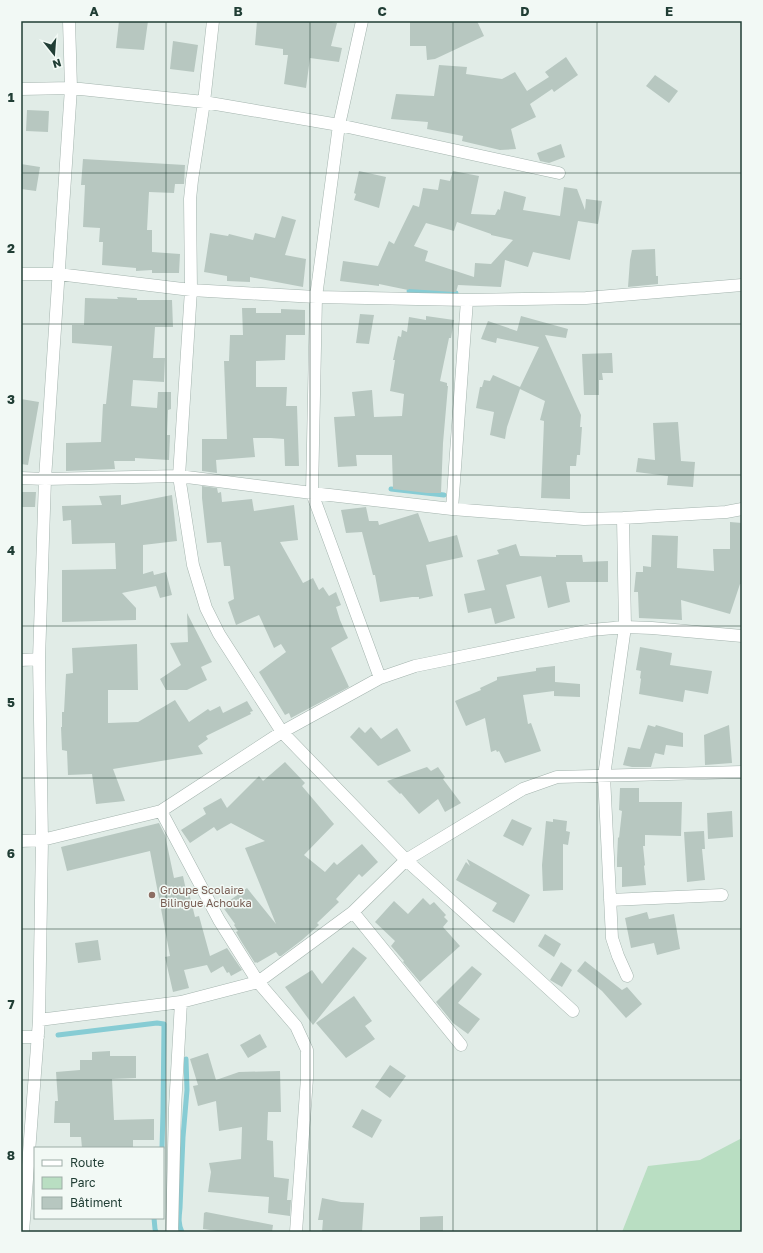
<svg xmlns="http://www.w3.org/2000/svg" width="763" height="1253" font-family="'Golos Text',sans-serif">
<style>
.green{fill:#b9dec2}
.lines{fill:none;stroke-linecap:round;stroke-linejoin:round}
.stream{stroke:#87ccd4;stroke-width:5}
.building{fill:#b7c7c0;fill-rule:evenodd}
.minor-casing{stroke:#a4b4ae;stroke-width:13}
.minor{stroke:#fff;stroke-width:12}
.grid{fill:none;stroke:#213e35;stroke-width:1;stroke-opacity:0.55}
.education-dot{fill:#8d6e63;stroke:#f2f9f5;stroke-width:1.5}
.labels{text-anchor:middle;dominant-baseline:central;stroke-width:3;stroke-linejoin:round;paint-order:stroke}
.education-label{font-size:11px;fill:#785e54;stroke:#f2f9f5;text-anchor:start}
.neatline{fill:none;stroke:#213e35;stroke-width:1.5}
.grid-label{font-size:13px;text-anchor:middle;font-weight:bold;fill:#213e35}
</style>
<rect width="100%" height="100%" fill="#e1ece7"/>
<path class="green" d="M742 1138V1232H622L648 1166 700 1160Z"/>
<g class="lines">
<path class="stream" d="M409 291 456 293
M391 489 444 495
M58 1035 157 1023 164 1024 163 1112 162 1148
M154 1218 155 1229 156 1232
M182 1232C178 1224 179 1217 180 1208L183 1137 187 1090 186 1059"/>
</g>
<path class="building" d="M119 21H148L144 50 116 48Z
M257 21H325L337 23 331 46 342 48 339 62 310 58 306 88 284 84 288 55H283V49L255 45Z
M410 21H477L484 36 435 59 427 60 426 46H410Z
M173 41 198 45 194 72 170 69Z
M566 57 578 75 554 92 552 89 530 104 536 117 511 129 516 149 500 150 462 141 463 136 427 129 428 122 391 119 396 94 434 96 439 65 467 67 466 74 502 79 515 72 527 91 549 77 545 72Z
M655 75 678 91 669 103 646 86Z
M27 110 49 111 48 132 26 131Z
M561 144 565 157 549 163 540 161 537 153Z
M83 159 185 165 184 184H175L174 193 149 192 147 230H152V252L180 254 179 273H152V270L136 271V268L102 265 103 242H99L100 228 83 227 85 185H81Z
M21 164 40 167 36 191 21 189Z
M359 171 386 177 379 208 354 200 356 194 354 193Z
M453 171 479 176 471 214 495 215 498 209 500 210 504 191 526 197 523 210 560 216 564 187 577 189 585 210 586 199 602 201 598 224 578 221 570 260 533 252 528 267 505 260 501 287 458 285 456 292H453L409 289 408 290 379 284V286L340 281 343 261 378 266 389 241 394 244 413 205 419 207 423 188 438 190 440 179 450 181ZM457 222 491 234V235L513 240 491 264 475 263 474 277 425 261 428 251 414 246 426 223 454 231Z
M282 216 296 220 285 255 306 259 303 287 250 277V282L227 281V276L204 272 210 233 228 236 229 234 253 240 255 233 275 238Z
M655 249 656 276H658V284L628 287 630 260 632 250Z
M117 297 137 298V300H172L173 327H155L153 358H165L164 382 133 380 131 406 157 408 158 392H171V409L168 410 167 435H170L169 460 135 458V461H114L115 469 66 471V443L101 442 103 404H106L112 346 72 343V325H84L85 298 118 299Z
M242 308H256V313H281V309L305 310V335H286L285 360 256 361V387H287L286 406H297L299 466H285L284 439 271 438H253L255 457 216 460 217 473 202 471V439H227L224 361H229L230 335H243Z
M360 314 374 315 369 344 356 343Z
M426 316 454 320 451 338H449L440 381 447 383V386H448L443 443 441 493H427L393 489 392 455H356L357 466 338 467 334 417 355 416 352 392 372 390 374 417 402 416 404 394 390 391 395 360H393L398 336 401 337 402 330 407 332 409 317 426 320Z
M521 316 568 329 566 338 545 335 581 415 580 427H582L580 455H577L576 466H570V499L541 498 544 421 540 420 545 401 520 389 507 427 505 439 490 435 494 412 476 408 480 387H482L484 380 490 381 493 375 520 387 539 347 497 338 496 343 481 339 488 321 517 331Z
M612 353 613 373H602L603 380H599V395H584L582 354Z
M21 399 39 402 28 465 21 464Z
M678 422 681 461 695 462 693 487 667 485 668 476 636 472 638 458 655 460 653 423Z
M202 486 217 488 218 493 221 492 222 502 252 499 254 511 294 505 298 540 280 542 303 583 313 578 319 590 323 587 329 596 336 592 341 605 336 607 340 620 348 638 331 648 349 687 291 718 289 713 285 715 259 672 286 652 281 644 274 648 259 615 236 625 228 602 234 599 230 566H224L221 542 207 543 202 498Z
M21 492H36L35 507H21Z
M121 495V505L172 495 177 541 143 545V574L153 571 154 575 166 572 172 595 160 598 156 586 122 593 136 608V620L62 622V570L116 569 115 543 72 544 71 520 63 521 62 506 102 505 99 496Z
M366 507 369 521H378L379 525 418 513 429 542 457 535 463 557 426 565 433 596 419 599V597H412L380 602 375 575H373L362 532 346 533 341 510Z
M730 522 742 523V584H740L730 614 681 600 682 620 639 618 638 592H634L636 572H643V566L651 567 652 535 678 536 677 568 714 571 713 549H730Z
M516 544 520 556 556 557V555H582L583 562 608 561V582H566L570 602 548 608 541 576 506 585 515 618 495 624 491 608 468 613 464 594 485 590 477 560 499 554 497 550Z
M187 613 212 662 201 667 207 680 187 690H166L160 679 181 665 170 643 188 642Z
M137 644 138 690H108V723L138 722 175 700 189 722 208 709 210 711 220 706 223 713 247 701 253 711 250 712 251 714 206 736 208 739 198 746 203 754 113 769 125 801 96 804 92 774 68 775 67 751 62 750 61 727H62V712H64L66 674 73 673 72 648Z
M640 647 672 653 670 665 712 671 708 694 685 690 683 702 639 694 641 679 640 678 641 671 636 670Z
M555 666V682L580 684V697L554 696V691L523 695 528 724 531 723 541 751 505 763 499 751 497 752 496 750 491 752 485 718 466 726 455 701 481 690 480 688 497 680V677L536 671V668Z
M648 725 655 727 656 725 683 733V747L666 745 664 755 655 753 651 767H632L623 765 628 747 640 749Z
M729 725 732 763 705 765 704 735Z
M359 727 365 733 371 727 381 739 397 728 411 751 378 766 350 737Z
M285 762 305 783 302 786 334 824 304 855 325 872 334 862 337 865 362 844 378 862 362 877 359 874 336 899 339 902 317 923 319 925 302 940 281 956H279L276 952 257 963 256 962 255 963 241 941 236 932 238 931 234 925 235 924 222 906 247 888 276 924 245 848 265 841 231 823 217 831 214 827 190 843 181 830 206 814 203 808 221 798 227 808 259 776 263 781Z
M427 767 431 771 438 767 445 777 443 779 461 803 445 812 438 799 419 814 401 793 400 794 387 781Z
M620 788H639V802H682L681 836 645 835V846H643L645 865 644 866 646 885 622 887V867H617V859L618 837 619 838 622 811 619 810Z
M732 811 733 837 708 839 707 813Z
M512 819 532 828 523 846 503 836Z
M553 819 567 821 566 831 570 832 568 845 563 844V890L543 891 542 865 546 821 553 822Z
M159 823 165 835 174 878 183 876 186 890 188 889 195 917 199 916 210 956 227 948 242 970 231 976 229 972 227 973 223 966 211 973 207 965 184 970 189 988 173 992 165 957 170 956 150 851 67 871 61 847Z
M704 831 705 849H702L705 880 687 882 684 832Z
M467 859 530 895 514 923 492 911 497 903 456 880 466 862 470 866Z
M423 898 430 905 434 902 446 915 444 917 448 921 443 927 460 946 420 982 403 962 404 961 391 946 395 941 375 922 394 901 408 914Z
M647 912 649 919 674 914 680 949 657 955 654 943 631 948 625 918Z
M545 934 561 944 554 957 538 946Z
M98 940 101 960 78 963 75 943Z
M353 947 367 958 313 1025 285 987 312 970 322 984Z
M585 961 622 990 627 987 642 1004 626 1018 602 991 577 971Z
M561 962 572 970 562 987 550 980Z
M472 966 482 974 458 1003 480 1019 468 1034 453 1023 436 1002Z
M354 996 372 1021 365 1026 375 1039 346 1058 316 1023Z
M260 1034 267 1047 248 1058 240 1045Z
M110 1051V1056H136V1078L112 1079 114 1120 154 1119V1140H133V1148H82L81 1137H70V1123H54L55 1101H58L56 1072 80 1070V1060H92V1052Z
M208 1053 216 1080 239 1072 280 1071 281 1112H268L267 1140 273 1141 274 1177 289 1179 287 1200H291L290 1216 268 1213 269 1197 208 1192 211 1172 209 1163 241 1159 242 1127 219 1131 216 1101 198 1106 193 1086 198 1085 190 1059Z
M390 1065 406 1076 390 1098 375 1087Z
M362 1109 382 1120 372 1138 352 1127Z
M322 1198 341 1202 364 1203 362 1232H322L323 1220H318Z
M206 1212 273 1225 272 1232H224L203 1229 204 1213Z
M443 1216V1232H420V1217Z"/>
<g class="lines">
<g class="minor-casing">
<path id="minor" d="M362 21 339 125 316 297 312 493 380 678
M21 89 71 88 204 102 339 125 559 173
M21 274H58L191 290 316 297 467 300 452 509
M467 300 586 298 742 285
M21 478 45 479 179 476 312 493 452 509 584 519 623 518 726 512 742 509
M623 518 625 627 604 776 612 938 618 956 627 976
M21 660 39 659
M161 811 219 920 258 982 296 1026 307 1050V1078L296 1232
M21 841 42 840 161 811 282 732 380 678 415 666 591 630 625 627 652 628 742 636
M610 900 722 895
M353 912 461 1045
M573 1011 515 958 406 860 523 789 557 777 742 772
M39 1020 181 1002 258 982 353 912 406 860 282 732 219 634 206 608 193 565 179 476 191 290 190 199 192 180 204 102 213 21
M21 1037H38
M23 1232 39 1020 42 840 39 659 45 479 71 88 69 21
M172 1232 175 1108 181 1002"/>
</g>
<use href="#minor" class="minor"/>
</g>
<path class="grid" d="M166 21V1232M310 21V1232M453 21V1232M597 21V1232M21 173H742M21 324H742M21 475H742M21 626H742M21 778H742M21 929H742M21 1080H742"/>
<circle class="education-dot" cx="152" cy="895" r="4"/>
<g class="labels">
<g class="education-label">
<text x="160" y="889">Groupe Scolaire<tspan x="160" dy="13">Bilingue Achouka</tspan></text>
</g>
</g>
<rect width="763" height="1253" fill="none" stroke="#f2f9f5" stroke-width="44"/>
<rect x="34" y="1147" width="130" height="72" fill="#f2f9f5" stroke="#9eaea8"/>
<rect x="42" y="1160" width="20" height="6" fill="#ffffff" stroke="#9eaea8"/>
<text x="70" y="1167" font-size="12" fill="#213e35">Route</text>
<rect x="42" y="1177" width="20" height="12" fill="#b9dec2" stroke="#9eaea8"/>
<text x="70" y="1187" font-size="12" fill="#213e35">Parc</text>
<rect x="42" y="1197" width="20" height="12" fill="#b7c7c0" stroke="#9eaea8"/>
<text x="70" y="1207" font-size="12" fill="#213e35">Bâtiment</text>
<g transform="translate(54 54) rotate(163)" stroke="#f2f9f5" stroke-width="3" paint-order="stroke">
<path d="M0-3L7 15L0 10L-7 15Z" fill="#213e35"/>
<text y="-6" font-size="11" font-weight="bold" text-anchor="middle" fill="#213e35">N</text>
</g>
<rect x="22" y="22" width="719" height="1209" class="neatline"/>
<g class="grid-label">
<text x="94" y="16">A</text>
<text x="238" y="16">B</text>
<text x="382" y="16">C</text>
<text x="525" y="16">D</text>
<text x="669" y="16">E</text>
<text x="11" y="102">1</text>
<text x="11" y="253">2</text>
<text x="11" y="404">3</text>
<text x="11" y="555">4</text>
<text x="11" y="707">5</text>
<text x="11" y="858">6</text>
<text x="11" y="1009">7</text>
<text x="11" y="1160">8</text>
</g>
</svg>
